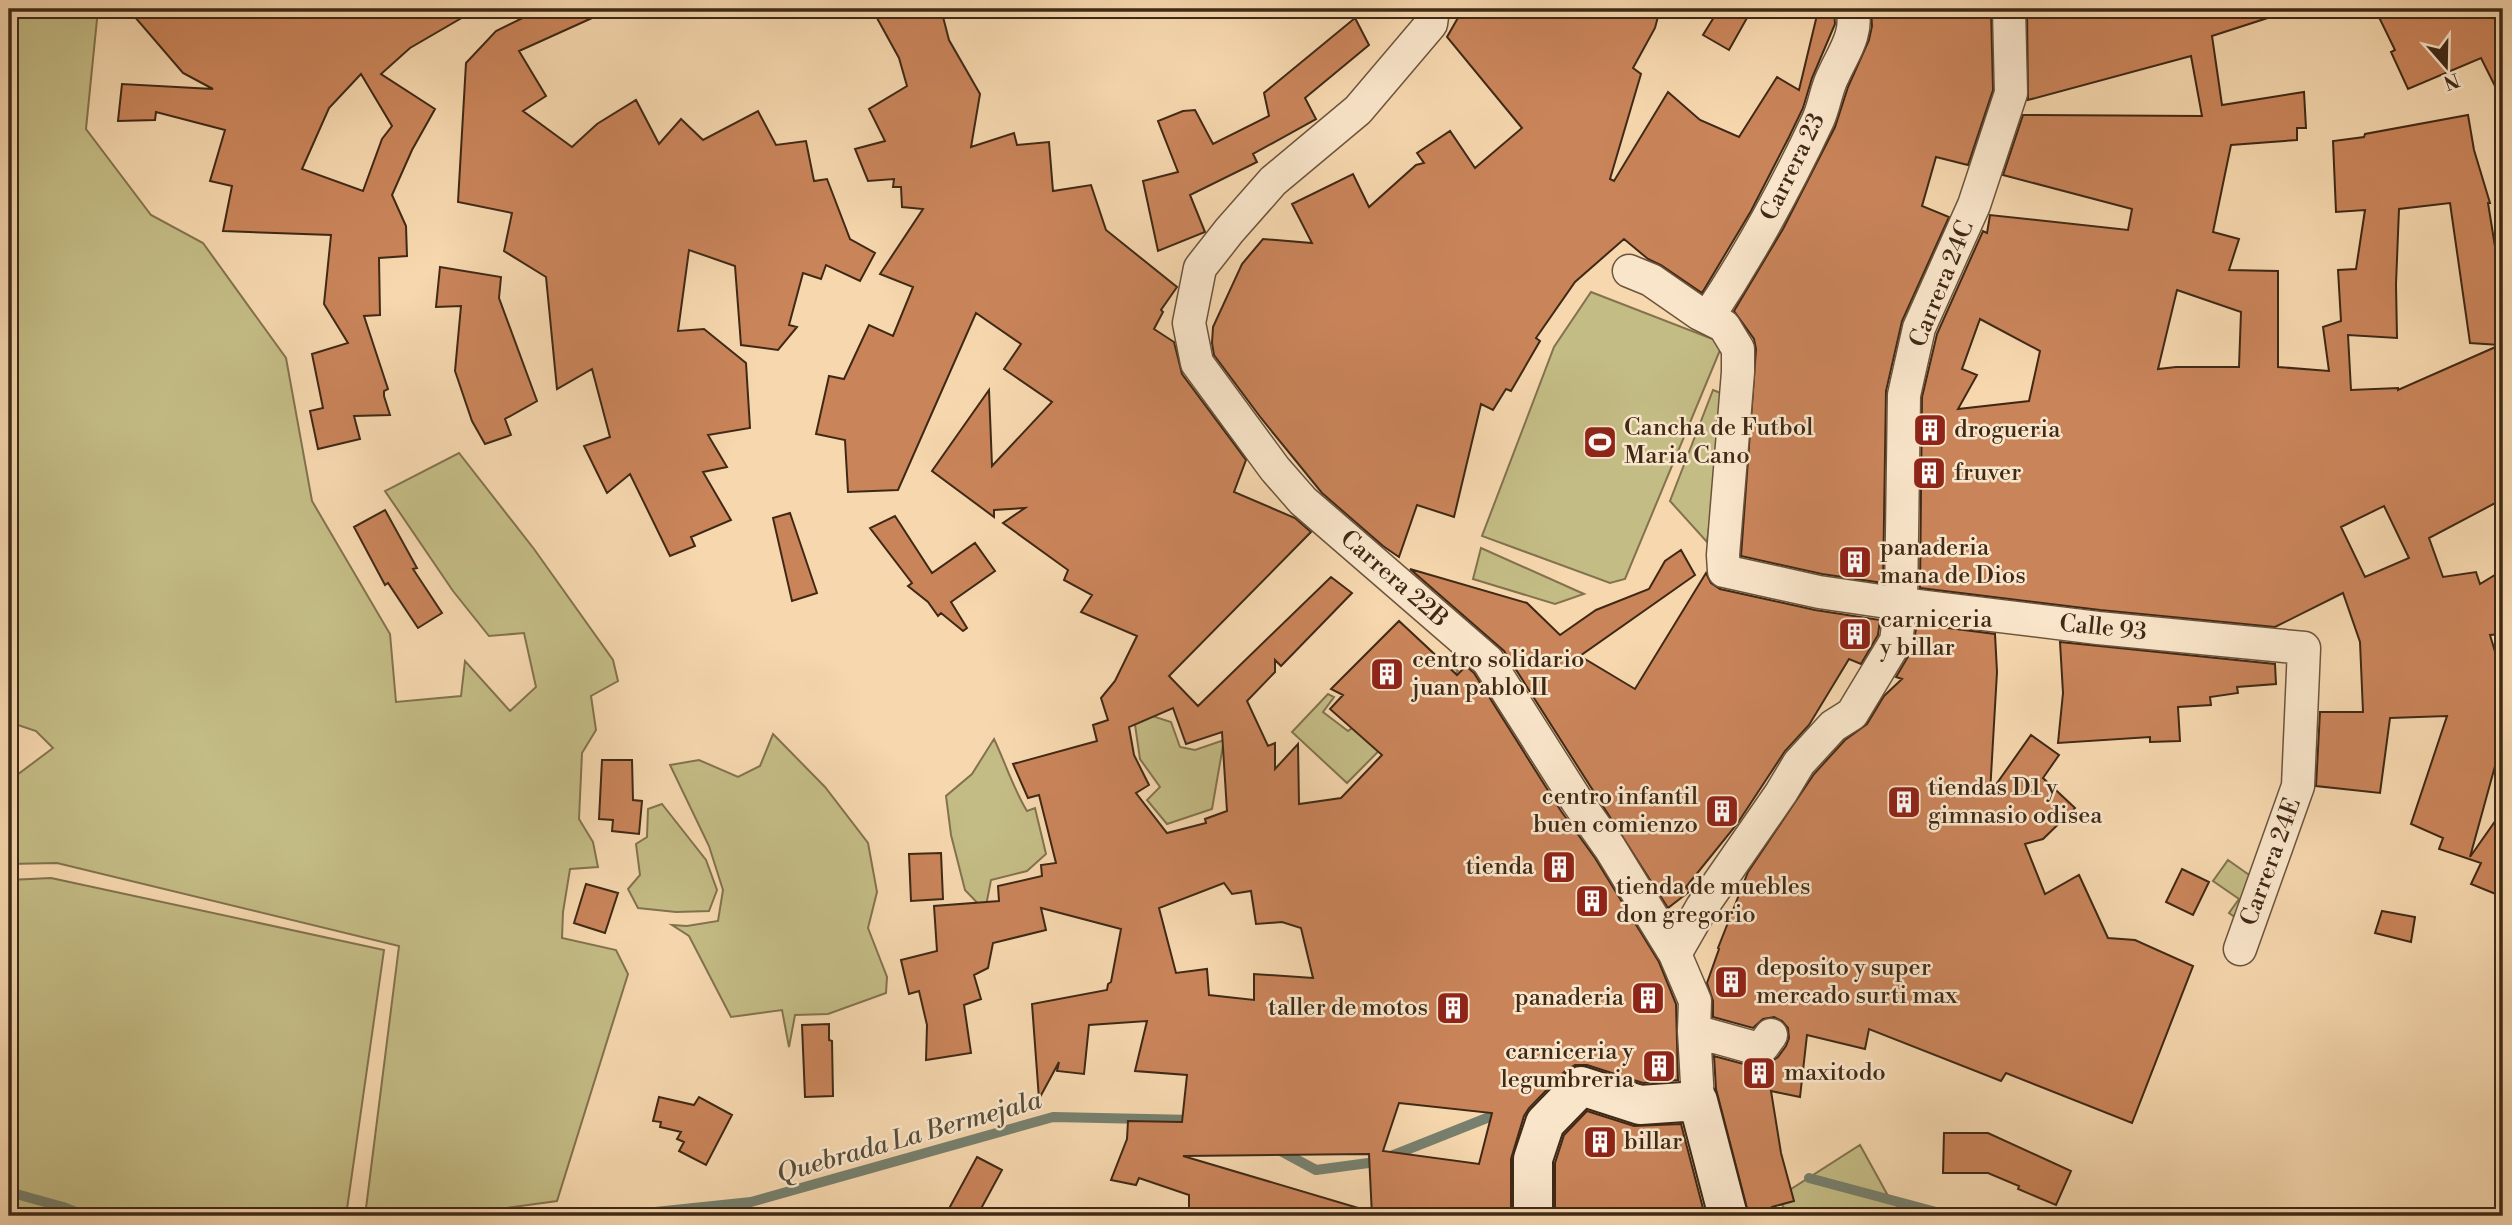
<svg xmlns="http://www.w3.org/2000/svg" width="2512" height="1225" font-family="'Libre Bodoni',serif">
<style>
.green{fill:#c4bc85;stroke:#82724e;stroke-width:2}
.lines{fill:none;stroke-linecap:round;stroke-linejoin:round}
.stream{stroke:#77806e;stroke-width:10}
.building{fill:#ca845a;stroke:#3f2916;stroke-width:2;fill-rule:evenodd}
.street-casing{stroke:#6d543c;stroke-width:35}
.secondary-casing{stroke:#3f2916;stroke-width:42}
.street{stroke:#f9e5ca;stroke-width:32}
.secondary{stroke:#f9e5ca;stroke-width:38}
.labels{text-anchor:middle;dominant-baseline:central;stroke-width:5;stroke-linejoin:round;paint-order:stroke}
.street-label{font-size:24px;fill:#3f2916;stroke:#f9e5ca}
.poi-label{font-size:24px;fill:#3f2916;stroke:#f9e5ca;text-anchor:start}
.water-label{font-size:26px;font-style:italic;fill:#564d3a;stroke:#f9e5ca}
</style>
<rect width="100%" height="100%" fill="#f6d7ae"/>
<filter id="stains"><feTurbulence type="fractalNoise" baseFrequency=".00286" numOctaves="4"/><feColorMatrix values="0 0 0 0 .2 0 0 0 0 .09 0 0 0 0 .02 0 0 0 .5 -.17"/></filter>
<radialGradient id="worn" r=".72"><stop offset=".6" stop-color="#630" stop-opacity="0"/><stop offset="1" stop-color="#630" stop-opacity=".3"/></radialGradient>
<path class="green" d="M9 9H98L86 129 151 215 203 243 286 358 312 501 390 634 396 702 461 696 465 661 510 711 536 687 524 633 489 636 453 591 385 491 459 453 534 549 613 660 618 681 591 696 596 730 582 753 579 819 593 842 598 867 570 869 563 912 562 938 616 950 628 974 557 1201 447 1216H365L399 946 57 863 9 864V781L53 748 36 731 9 722Z
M1591 292 1723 343 1625 579 1610 583 1482 536 1554 347Z
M1713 390 1728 396 1707 542 1670 501Z
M1481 548 1584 594 1555 604 1473 579Z
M1445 662 1458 671 1347 783 1292 732 1328 694 1334 697 1323 712 1348 731 1368 716 1387 729Z
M1146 696 1155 717 1171 722 1180 747 1195 750 1224 740 1212 809 1167 824 1147 800 1160 787 1140 759 1132 704Z
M773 734 825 787 868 843 877 892 868 928 887 977 886 993 828 1014 795 1015 789 1047 782 1010 731 1017 689 936 672 925 687 926 718 921 723 890 709 846 670 765 699 760 738 777 760 766Z
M994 739C1005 762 1013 788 1027 811L1035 808 1046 854 1027 871 991 880 985 911 965 890 951 835 946 796 972 774Z
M662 804 706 860 717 890 709 911 676 912 638 908 628 889 640 875 636 844 647 837 648 809Z
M2228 860 2269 889 2245 924 2229 913 2239 899 2213 881Z
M51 878 384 950 346 1216H9V880Z
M1860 1145 1892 1203 1914 1216H1790L1777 1198Z"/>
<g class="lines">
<path class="stream" d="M1277 1149 1316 1170 1376 1162 1502 1112
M1809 1178 1951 1216
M9 1192 63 1207 86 1216
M617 1216 751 1202 1053 1117 1195 1120"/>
</g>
<path class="building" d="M128 9H477L410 48 381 74 435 109 412 150 392 195 406 226 407 256 379 258 380 315 364 316 388 389 384 391V396L390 415 354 416 360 439 318 449 310 411 323 408 312 354 348 343 324 304 331 235 223 231 232 186 210 181 225 130 156 112 155 120 118 121 122 84 213 89 183 73ZM361 74 392 126 382 139 363 191 302 169 329 108Z
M541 9H612L519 51 546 96 523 111 572 147 597 124 636 100 659 144 681 119 703 140 758 111 776 145 806 141 814 181 827 179 850 239 875 253 860 281 826 265 821 279 803 273 789 325 797 327 778 350 741 345 735 266 689 250 678 331 704 329 746 363 750 428 708 435 727 467 703 472 731 520 691 537 695 546 670 556 630 474 607 493 584 446 610 437 592 369 557 389 546 277 504 251 512 213 458 202 466 63 496 31Z
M872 9H941L949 40 980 94 971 147 1014 133 1017 145 1049 142 1053 191 1091 185 1106 230 1177 287 1161 310 1163 312 1154 329 1174 342 1182 374 1246 460 1234 492 1295 518 1311 532 1169 676 1198 706 1331 577 1352 593 1281 666 1275 660V672L1247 701 1268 746 1275 743V769L1298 744 1299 804 1341 798 1382 755 1330 709 1343 695 1331 689 1399 621 1457 675 1466 666 1474 673 1561 811 1595 858 1659 962 1676 1004 1678 1080 1643 1083 1587 1065H1575L1565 1071 1529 1108 1524 1116 1511 1159V1216H1372L1369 1154 1183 1156 1365 1210 1364 1216H1189V1195L1139 1178 1136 1185 1111 1180 1127 1139 1128 1121 1182 1122 1187 1075 1135 1071 1147 1021 1089 1025 1084 1074 1057 1071 1059 1062 1039 1099 1032 1004 1107 990 1108 984 1111 982 1121 929 1041 908 1046 930 993 943 988 968 974 975 981 999 964 1005 971 1053 926 1060 927 1025 919 991 909 994 901 960 937 951 934 906 999 901 998 886 1042 876 1041 865 1056 863 1039 795 1028 798 1013 764 1097 741 1093 725 1108 720 1101 698 1115 681 1137 636 1081 612 1092 595 1064 580 1068 570 1003 523 1025 508 994 510V517L932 471 989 390 992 466 1052 402 1004 369 1021 344 976 313 898 490 848 492 845 440 816 434 829 376 844 379 869 325 893 336 913 287 880 274 923 209 902 207 901 187H893L894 179 868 181 855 149 885 141 869 109 907 86 899 58ZM1173 708 1186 744 1222 732 1227 811 1205 819 1206 823 1167 833 1136 793 1149 785 1134 755 1129 727ZM1224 883 1232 894 1251 891 1256 924 1282 922 1301 928 1313 978 1254 974V1000L1209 995 1207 969 1176 973 1159 908ZM1399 1103 1492 1113 1479 1164 1383 1151Z
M1463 9H1660L1655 28 1633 68 1641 74 1610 179 1614 181 1668 92 1700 120 1739 137 1777 77 1799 90 1818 11 1834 9 1835 24 1812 78 1803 108 1789 137 1751 211 1702 293 1661 265 1648 259 1624 239 1575 282 1536 338 1540 341 1511 391 1506 389 1493 410 1481 404 1454 517 1417 505 1399 557 1383 546 1322 493 1261 418 1214 355 1212 343 1213 327 1242 264 1263 239 1312 243 1292 204 1353 174 1369 207 1416 165 1424 163 1417 153 1450 131 1475 168 1522 128 1447 37Z
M1719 9H1752L1729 50 1703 35Z
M1871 9H1991L1993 90 1968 165 1936 157 1922 206 1949 217 1902 321 1886 391 1883 583 1822 574 1741 556 1756 349 1754 339 1734 311 1783 229 1835 127 1848 87 1869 40 1872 26Z
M2027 9H2279L2280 14 2212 36 2222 105 2304 92 2306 128H2297V140L2231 145 2213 232 2239 239 2229 270 2278 271V367L2329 371 2323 327 2341 321 2338 270 2356 269 2365 210 2336 212 2333 141 2364 137 2365 134 2468 115 2474 150 2490 203H2488L2503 296V499L2429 538 2443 577 2476 572 2480 584 2503 570V634L2490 635 2503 678V737L2470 857 2503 810V897L2471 884 2481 863 2439 849 2443 838 2411 824 2447 716 2390 718 2380 793 2316 786 2320 712H2363L2360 642 2343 593 2275 627 2100 610 1920 588 1922 397 1937 334 1983 231 1987 233 1990 215 2128 230 2132 209 2003 175 2023 115 2202 116 2191 56 2028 100ZM2450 203 2470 343 2500 345 2398 390V388L2351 390 2348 335 2397 338 2396 284 2399 209ZM2177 290 2241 312 2239 367H2176L2158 369ZM1980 319 2040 351 2029 401 1958 409 1977 375 1962 369ZM2384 506 2409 558 2365 577 2341 527Z
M2375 9H2490L2503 37V102L2481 58 2408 89 2391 52 2395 50Z
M1355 18 1369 45 1305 98 1316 119 1253 154 1257 162 1190 195 1205 232 1158 251 1143 181 1178 172 1158 121 1183 111 1195 110 1213 144 1269 116 1264 93Z
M440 267 501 277 499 298 537 401 505 419 511 435 485 444 472 421 455 371 461 306 436 307Z
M385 510 417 568 413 569 442 613 418 628 388 583 385 585 354 527Z
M790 513 817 593 792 601 773 518Z
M895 516 932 573 975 543 995 571 951 602 967 628 963 631 941 613 938 616 928 602 908 586 912 583 870 528Z
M1681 550 1695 575 1580 656 1635 689 1706 573 1711 583 1720 589 1815 610 1880 620 1878 635 1861 664 1849 659 1809 725 1785 751 1737 824 1686 887 1690 891 1668 908 1504 651 1410 569 1527 603 1560 635 1596 610 1649 589 1665 561Z
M1917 624 1995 634 1997 672 1990 793 2031 735 2059 755 2043 778 2075 808 2043 839 2025 844 2045 894 2079 875 2108 938 2135 940 2193 966 2132 1123 2006 1073 2001 1081 1869 1029 1865 1049 1807 1035 1800 1097 1771 1091 1781 1153 1794 1201 1772 1207 1775 1216H1749L1716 1089 1714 1056 1751 1066 1767 1064 1778 1057 1786 1046 1789 1038 1788 1028 1782 1021 1774 1017 1763 1019 1753 1028 1713 1017V1001L1707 983 1719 949 1718 948 1748 872 1814 774 1845 740 1867 724 1884 696 1902 679 1896 677 1912 650Z
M2060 642 2275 664 2276 684 2237 687 2238 693 2210 697 2211 705 2178 707 2180 741 2150 742V737L2058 743 2063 693Z
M602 760H632L633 800 642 801 639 834 612 831 613 820 599 819Z
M941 853 943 899 911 901 909 854Z
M2182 869 2209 882 2193 915 2166 902Z
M586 884 618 893 605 933 574 923Z
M2382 911 2415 917 2411 942 2375 933Z
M829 1024V1040L832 1041 833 1096 805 1097 802 1025Z
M659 1097 694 1105 699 1097 732 1115 706 1165 679 1151 684 1142 677 1139 681 1132 660 1127 661 1122 653 1121Z
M1587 1111 1634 1126 1681 1124 1705 1216H1563V1209L1555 1211V1163L1564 1135Z
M1944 1133H1988L2071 1171 2056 1205 2018 1189 2019 1186 1988 1173H1943Z
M977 1157 1002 1170 977 1216H945Z"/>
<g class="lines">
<g class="street-casing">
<path id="street" d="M1433 9 1431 24 1358 110 1273 181 1229 231 1200 268 1189 323 1197 363 1275 469 1303 501 1488 661 1577 801 1610 848 1675 954 1695 1001 1694 1031 1698 1101
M1629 271 1651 280 1700 314 1724 326 1738 349V372L1723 555 1724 571 1819 592 1901 604 2098 628 2304 648 2298 786 2240 949
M1708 317C1750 254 1786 188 1818 120 1825 105 1826 88 1834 74 1843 54 1859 32 1852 9
M1675 954 1702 907 1781 793 1799 763 1833 726 1852 714 1896 641 1901 604 1904 395 1919 328 1974 205 2011 93 2009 9
M1694 1031 1755 1048 1763 1046 1771 1035"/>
</g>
<g class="secondary-casing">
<path id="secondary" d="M1533 1216V1159L1545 1123 1581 1086 1640 1105 1698 1101 1728 1216"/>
</g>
<use href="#street" class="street"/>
<use href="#secondary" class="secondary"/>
</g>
<defs>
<g id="building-square" transform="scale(1.75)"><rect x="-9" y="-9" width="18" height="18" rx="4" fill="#8f2418" stroke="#f9e5ca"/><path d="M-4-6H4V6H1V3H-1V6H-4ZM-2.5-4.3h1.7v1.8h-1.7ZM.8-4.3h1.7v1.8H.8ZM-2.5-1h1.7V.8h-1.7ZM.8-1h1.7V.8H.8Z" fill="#fff"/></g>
<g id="stadium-square" transform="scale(1.75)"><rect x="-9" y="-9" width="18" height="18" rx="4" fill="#8f2418" stroke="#f9e5ca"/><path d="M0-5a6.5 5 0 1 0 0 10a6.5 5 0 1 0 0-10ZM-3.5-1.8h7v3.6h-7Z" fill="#fff"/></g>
</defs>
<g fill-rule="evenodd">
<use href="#building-square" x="1930" y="430"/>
<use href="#stadium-square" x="1600" y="442"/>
<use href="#building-square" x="1929" y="473"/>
<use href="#building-square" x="1855" y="562"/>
<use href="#building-square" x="1855" y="634"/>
<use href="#building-square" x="1387" y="674"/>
<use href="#building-square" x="1904" y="802"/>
<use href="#building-square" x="1722" y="811"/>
<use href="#building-square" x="1559" y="867"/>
<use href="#building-square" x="1592" y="901"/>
<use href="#building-square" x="1731" y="982"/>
<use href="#building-square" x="1648" y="998"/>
<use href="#building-square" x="1453" y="1008"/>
<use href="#building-square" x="1659" y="1066"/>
<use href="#building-square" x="1759" y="1073"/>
<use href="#building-square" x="1600" y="1142"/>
</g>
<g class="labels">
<g class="street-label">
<text transform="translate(1793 167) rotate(-64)">Carrera 23</text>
<text transform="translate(1942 284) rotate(-68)">Carrera 24C</text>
<text transform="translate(1394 579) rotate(41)">Carrera 22B</text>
<text transform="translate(2103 628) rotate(6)">Calle 93</text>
<text transform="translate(2271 862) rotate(-70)">Carrera 24E</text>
</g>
<g class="poi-label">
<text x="1624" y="428">Cancha de Futbol<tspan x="1624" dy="28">Maria Cano</tspan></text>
<text x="1954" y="430">drogueria</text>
<text x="1954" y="473">fruver</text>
<text x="1880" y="548">panaderia<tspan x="1880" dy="28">mana de Dios</tspan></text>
<text x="1880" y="620">carniceria<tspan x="1880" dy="28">y billar</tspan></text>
<text x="1412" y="660">centro solidario<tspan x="1412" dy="28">juan pablo II</tspan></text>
<text x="1928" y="788">tiendas D1 y<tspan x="1928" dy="28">gimnasio odisea</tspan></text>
<text x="1698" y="797" text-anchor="end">centro infantil<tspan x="1698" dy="28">buen comienzo</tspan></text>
<text x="1534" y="867" text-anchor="end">tienda</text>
<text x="1616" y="887">tienda de muebles<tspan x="1616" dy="28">don gregorio</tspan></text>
<text x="1756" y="968">deposito y super<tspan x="1756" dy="28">mercado surti max</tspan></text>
<text x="1624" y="998" text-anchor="end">panaderia</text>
<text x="1428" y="1008" text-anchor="end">taller de motos</text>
<text x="1634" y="1052" text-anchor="end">carniceria y<tspan x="1634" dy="28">legumbreria</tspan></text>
<text x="1784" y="1073">maxitodo</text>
<text x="1624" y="1142">billar</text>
</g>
<g class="water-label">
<text transform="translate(909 1137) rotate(-16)">Quebrada La Bermejala</text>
</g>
</g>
<rect width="2512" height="1225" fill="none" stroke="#f6d7ae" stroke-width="35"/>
<rect x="10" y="10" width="2491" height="1204" fill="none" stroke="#3f2916" stroke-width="3.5"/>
<rect x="18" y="18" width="2477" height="1190" fill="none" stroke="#3f2916" stroke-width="2"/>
<g transform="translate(2446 66) rotate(160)" stroke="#f9e5ca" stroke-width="5" paint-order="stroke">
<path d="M0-5L12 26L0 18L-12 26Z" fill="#3f2916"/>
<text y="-10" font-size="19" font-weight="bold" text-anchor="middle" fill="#3f2916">N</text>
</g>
<rect width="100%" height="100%" filter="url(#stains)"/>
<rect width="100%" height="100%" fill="url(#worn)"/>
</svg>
